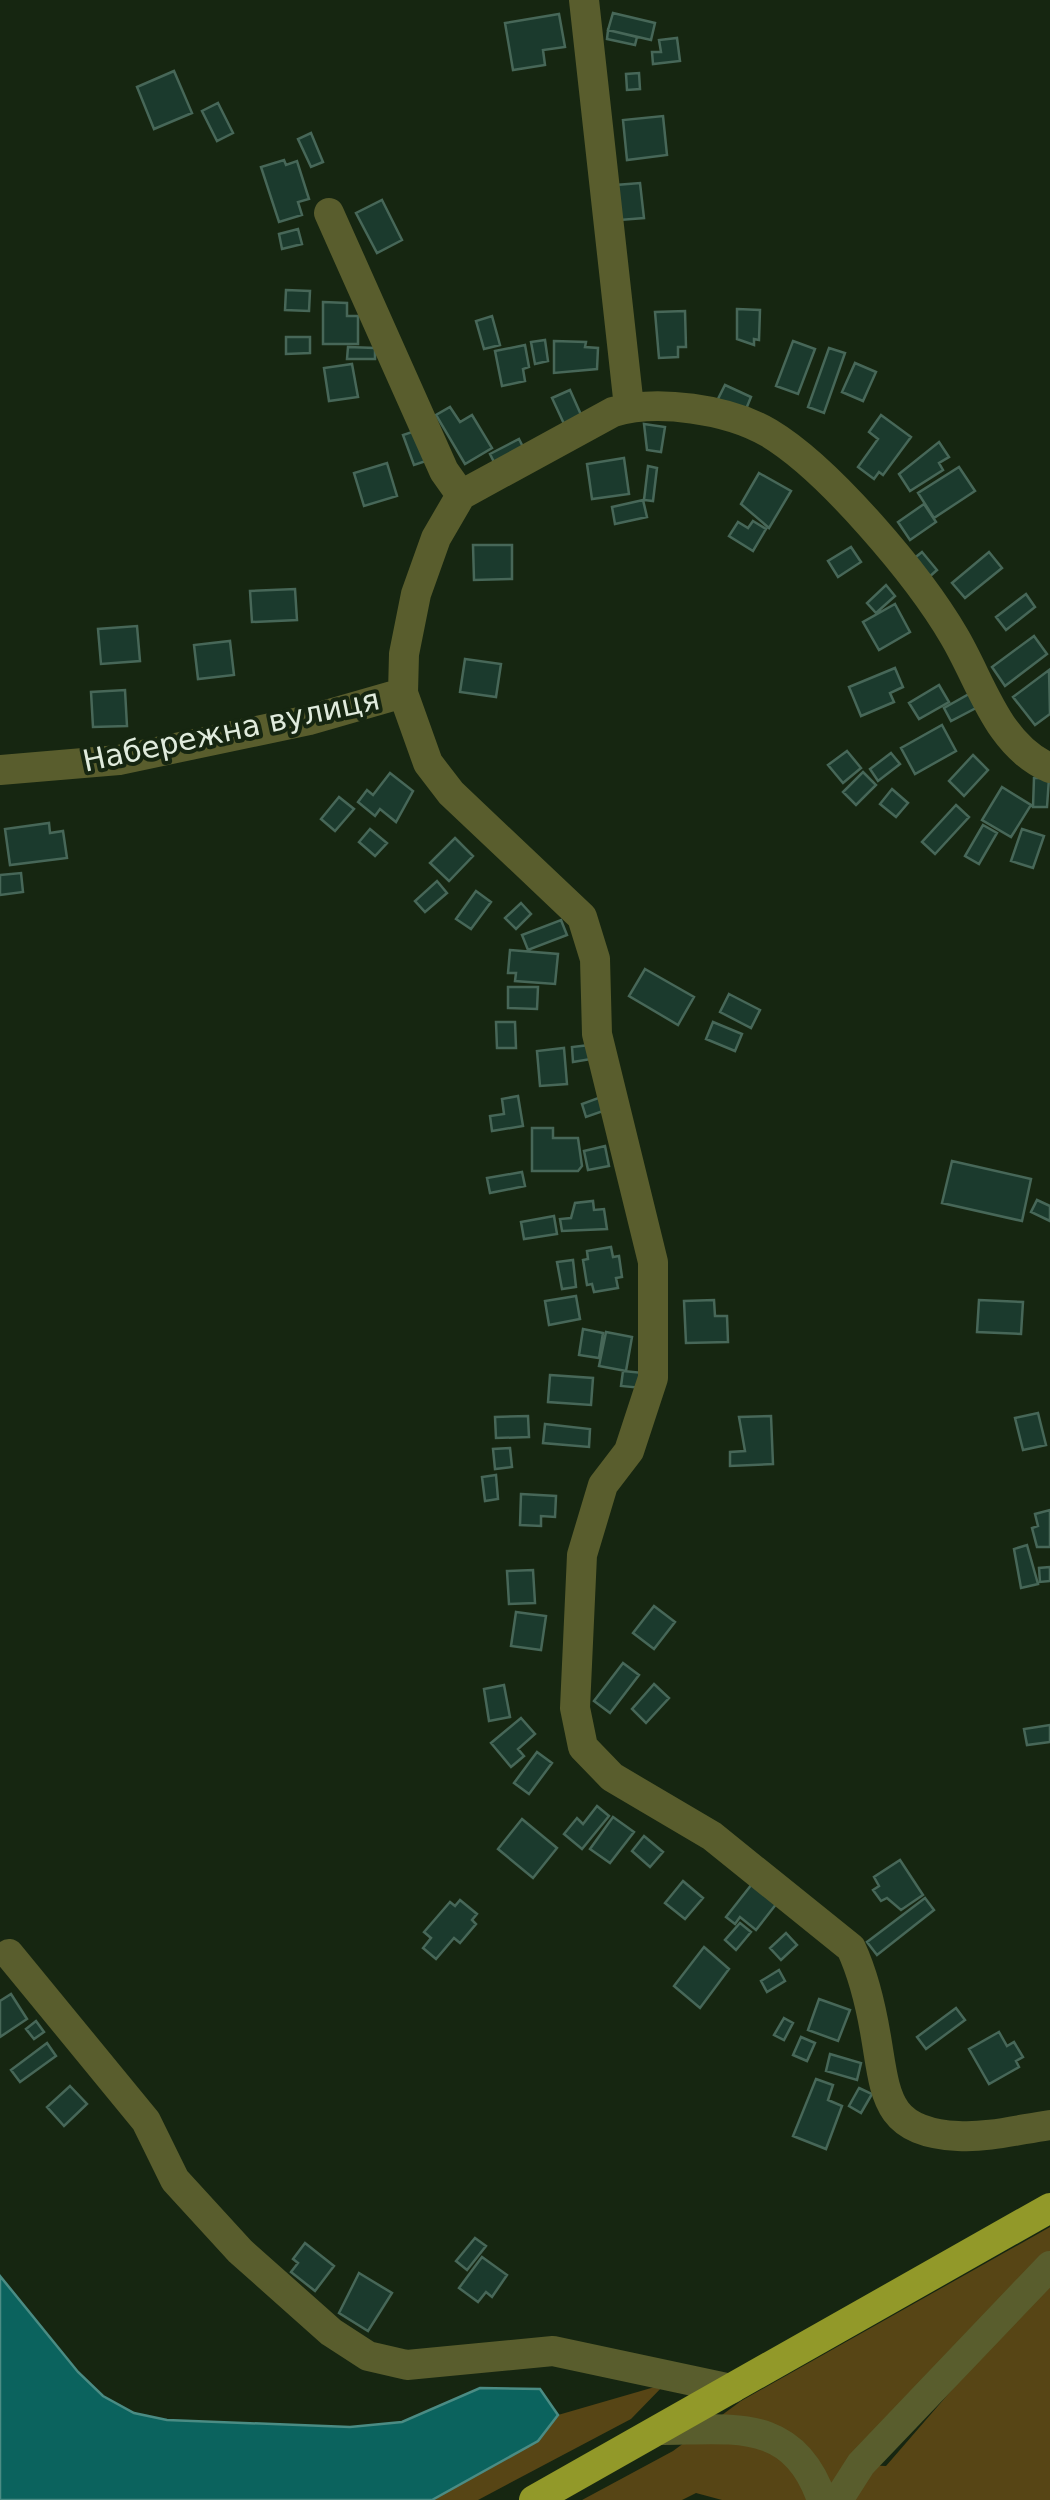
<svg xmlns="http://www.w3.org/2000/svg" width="1050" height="2500" font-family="'DejaVu Sans',sans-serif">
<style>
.green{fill:#574515}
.water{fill:#0b635e;stroke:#4b8c84;stroke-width:2.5}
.building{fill:#1b3a2d;stroke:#476758;stroke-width:2.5}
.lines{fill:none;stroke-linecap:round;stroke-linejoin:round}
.minor{stroke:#595d2d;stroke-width:30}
.major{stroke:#929929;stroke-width:30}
.labels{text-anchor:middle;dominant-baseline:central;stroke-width:8;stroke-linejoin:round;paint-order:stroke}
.street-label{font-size:30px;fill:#e0ebdd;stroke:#162611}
</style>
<rect width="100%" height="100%" fill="#162611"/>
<path class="green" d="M1050 2227V2254L862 2465 886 2466 1022 2309 1050 2285V2500H722L696 2493 682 2500H582L673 2451 741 2401Z
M665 2384 631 2419 478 2500H432L538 2441 558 2415Z"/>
<path class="water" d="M0 2276 78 2372 103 2396 134 2413 167 2420 350 2427 402 2422 480 2388 540 2389 558 2415 538 2441 432 2500H0Z"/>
<path class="building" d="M613 13 655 23 651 40 608 30Z
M559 14 565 47 543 50 545 65 513 70 505 23Z
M608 30 637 37 635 45 607 39Z
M677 38 680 61 653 64 652 52H661L659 40Z
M174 71 192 113 154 129 137 87Z
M639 73 640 89 627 90 626 74Z
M218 103 233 133 217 141 202 111Z
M663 116 667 155 627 160 623 120Z
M311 133 323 162 311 167 298 139Z
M284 160 286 165 297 161 309 199 298 202 302 215 279 222 261 167Z
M640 183 644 218 620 220 616 185Z
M382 200 402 240 377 253 356 213Z
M298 229 302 244 282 249 279 234Z
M286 290 310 291 309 311 285 310Z
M323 302 347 303V316H358V344H323Z
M737 309 760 310 759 340 754 339V345L737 339Z
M685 311 686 347H678V357L659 358 655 312Z
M492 316 500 345 484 349 476 321Z
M286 337H310V353L286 354Z
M545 340 548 361 535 364 531 342Z
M554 341 586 342 585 347 598 348 597 369 554 373Z
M793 341 815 349 798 394 776 386Z
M525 345 529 367 523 369 525 381 502 386 495 351Z
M348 347 375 348V359H347Z
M829 348 845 353 824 413 808 407Z
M855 363 876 372 863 401 842 392Z
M352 364 358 397 329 401 324 368Z
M725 385 751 397 744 414 717 401Z
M570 390 582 417 565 426 552 398Z
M450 407 460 422 472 415 492 448 465 464 436 415Z
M881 415 911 437 883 475 879 472 874 479 858 467 878 439 869 432Z
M644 424 665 427 661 452 647 450Z
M418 430 429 460 414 465 403 435Z
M519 439 526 453 497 468 490 454Z
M939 442 949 457 939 463 943 470 910 491 899 474Z
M624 458 629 494 592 499 587 464Z
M387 463 397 496 364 506 354 473Z
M648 466 657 468 653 501 644 500Z
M959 467 975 491 934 518 918 493Z
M759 473 791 491 769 528 741 504Z
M643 500 647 517 615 524 612 507Z
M924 504 936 522 910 540 898 522Z
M753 521 766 529 753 551 729 536 738 522 748 528Z
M473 545H512V579L474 580Z
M851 547 861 562 838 577 828 561Z
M922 552 937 570 928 578 912 560Z
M989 552 1002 568 965 598 952 583Z
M886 585 895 596 876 613 867 603Z
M295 589 297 620 252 622 250 591Z
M1026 594 1035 607 1006 630 996 617Z
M895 604 910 632 879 650 863 622Z
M137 626 140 661 101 664 98 629Z
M1034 636 1047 654 1005 686 992 667Z
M230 641 234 675 198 679 194 645Z
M465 659 501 664 496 697 460 692Z
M895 668 903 687 890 693 894 702 861 716 849 687Z
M1049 670 1050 714 1035 725 1013 697Z
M939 685 949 702 919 719 909 703Z
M125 690 127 726 93 727 91 692Z
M969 694 976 708 951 721 944 708Z
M942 725 956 751 915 774 901 748Z
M847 751 861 768 843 783 828 765Z
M891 753 900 764 878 781 870 769Z
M973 755 988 770 964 796 949 781Z
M863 772 876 785 856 805 843 792Z
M390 773 413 791 396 822 380 809 375 816 358 802 367 790 373 795Z
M1034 778H1049L1047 807H1033Z
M1002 787 1031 805 1011 837 982 820Z
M892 789 908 803 896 817 880 804Z
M339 797 354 809 335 831 321 819Z
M956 805 969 817 935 854 922 842Z
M49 823 50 833 63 831 67 858 10 865 5 829Z
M983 825 997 833 979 864 965 856Z
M370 829 387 843 375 856 359 842Z
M1022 829 1044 836 1033 868 1011 861Z
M455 838 473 856 449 881 430 863Z
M21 873 23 892 0 895V875Z
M437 881 447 893 425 912 415 901Z
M476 891 491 902 471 929 456 919Z
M521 903 531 914 516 929 505 918Z
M561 920 567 935 528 950 522 935Z
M510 950 558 954 555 984 515 981 516 973H508Z
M645 969 694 997 678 1025 629 996Z
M508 987H538L537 1009 508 1008Z
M729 994 760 1010 751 1028 720 1012Z
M496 1022H515L516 1048H497Z
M713 1022 742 1034 735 1051 706 1039Z
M590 1045 591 1059 573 1062 572 1047Z
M564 1048 567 1084 540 1086 537 1051Z
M518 1096 523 1126 492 1131 490 1116 504 1114 502 1099Z
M601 1097 606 1110 586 1117 582 1104Z
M532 1128H553V1138H578L582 1166 578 1171H532Z
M605 1146 609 1166 588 1170 584 1151Z
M952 1161 1031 1179 1022 1221 942 1203Z
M522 1172 525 1186 490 1193 487 1178Z
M1037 1200 1050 1206V1221L1031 1212Z
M593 1201 594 1210 604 1209 607 1229 562 1231 560 1219 571 1218 575 1203Z
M554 1216 557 1234 524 1239 521 1222Z
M611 1247 613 1257 619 1256 622 1277 616 1278 618 1288 594 1292 592 1284 587 1285 583 1260 588 1259 587 1251Z
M573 1260 576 1287 562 1289 557 1262Z
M576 1296 580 1319 549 1325 545 1301Z
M714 1300 715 1316H727L728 1342 686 1343 684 1301Z
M979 1300 1023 1302 1021 1334 977 1332Z
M583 1329 603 1333 599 1358 579 1355Z
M606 1332 632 1337 626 1371 599 1366Z
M623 1371 644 1373 642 1388 621 1386Z
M550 1375 593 1378 591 1405 548 1402Z
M1038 1413 1046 1445 1023 1450 1015 1418Z
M528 1416 529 1437 496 1438 495 1417Z
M771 1416 773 1464 730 1466V1452L745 1451 739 1417Z
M545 1424 590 1429 589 1447 543 1443Z
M510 1448 512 1467 495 1469 493 1449Z
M496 1475 498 1499 485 1501 482 1477Z
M521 1494 556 1496 555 1517 541 1516V1526L520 1525Z
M1050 1510V1547H1037L1032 1528 1038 1526 1035 1514Z
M1027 1545 1038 1584 1021 1588 1014 1549Z
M1050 1567V1581L1040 1582 1039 1568Z
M533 1570 535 1603 509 1604 507 1571Z
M654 1606 675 1622 654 1649 633 1633Z
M516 1612 546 1616 541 1650 511 1646Z
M623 1663 639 1675 610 1713 594 1701Z
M654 1684 669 1698 646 1723 632 1709Z
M504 1685 510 1717 489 1721 484 1689Z
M521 1718 535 1734 518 1749 524 1756 511 1767 491 1743Z
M1050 1725V1742L1027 1745 1024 1729Z
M537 1752 552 1763 529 1794 514 1783Z
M597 1806 609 1816 582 1849 564 1834 577 1818 583 1824Z
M613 1817 634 1832 610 1863 590 1849Z
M522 1819 557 1848 533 1878 498 1849Z
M644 1836 663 1852 650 1867 632 1851Z
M900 1860 923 1895 901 1910 887 1898 881 1901 873 1890 879 1886 874 1877Z
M683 1881 703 1898 685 1919 665 1903Z
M752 1884 777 1903 756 1930 740 1917 735 1924 726 1917Z
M925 1898 934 1910 877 1955 867 1942Z
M460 1900 477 1914 472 1920 476 1924 460 1943 454 1938 436 1959 423 1948 431 1938 424 1932 450 1902 455 1906Z
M740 1923 751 1932 736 1950 725 1940Z
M786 1933 797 1945 781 1960 770 1948Z
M704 1947 729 1969 700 2008 674 1986Z
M779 1970 785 1981 767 1992 761 1981Z
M11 1994 27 2019 0 2037V2001Z
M819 1999 850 2010 838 2041 808 2030Z
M956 2008 965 2020 926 2049 917 2037Z
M784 2018 793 2023 784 2040 774 2035Z
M36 2021 44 2032 34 2039 26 2029Z
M999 2032 1007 2046 1014 2042 1023 2057 1016 2061 1019 2067 989 2084 969 2049Z
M801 2037 815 2043 807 2061 793 2055Z
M47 2043 56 2056 20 2082 11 2070Z
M830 2054 861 2063 857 2080 826 2071Z
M816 2079 833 2085 828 2100 842 2106 826 2149 793 2136Z
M70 2086 87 2104 64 2126 47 2107Z
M859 2088 872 2094 861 2113 849 2106Z
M475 2238 486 2246 467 2270 456 2261Z
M305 2243 334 2266 315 2291 291 2272 298 2263 293 2259Z
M482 2257 507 2275 492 2297 486 2292 478 2302 459 2288Z
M359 2273 392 2293 368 2331 339 2313Z"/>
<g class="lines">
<path class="minor" d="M584 0 629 407
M329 213 444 471 461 495
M1050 768C997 745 982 683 954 636 919 576 829 469 769 433 728 409 657 399 613 412L461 495 436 538 416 594 404 654 403 693 428 763 451 793 582 917 595 959 597 1034 653 1262V1378L629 1451 603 1485 582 1555 575 1708 583 1747 612 1777 712 1836 851 1948C864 1976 871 2007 876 2037 886 2096 885 2132 958 2136 987 2138 1021 2129 1050 2125
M0 770 119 760 309 720 403 693
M9 1954 146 2121 175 2180 240 2251 331 2332 368 2356 407 2365 553 2351 731 2389
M659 2430C732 2430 793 2416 822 2500
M838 2500 861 2464 1050 2266"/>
<path class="major" d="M534 2500 1050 2208"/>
</g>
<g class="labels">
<g class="street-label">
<text transform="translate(231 730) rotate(-12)">Набережна вулиця</text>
</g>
</g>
</svg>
